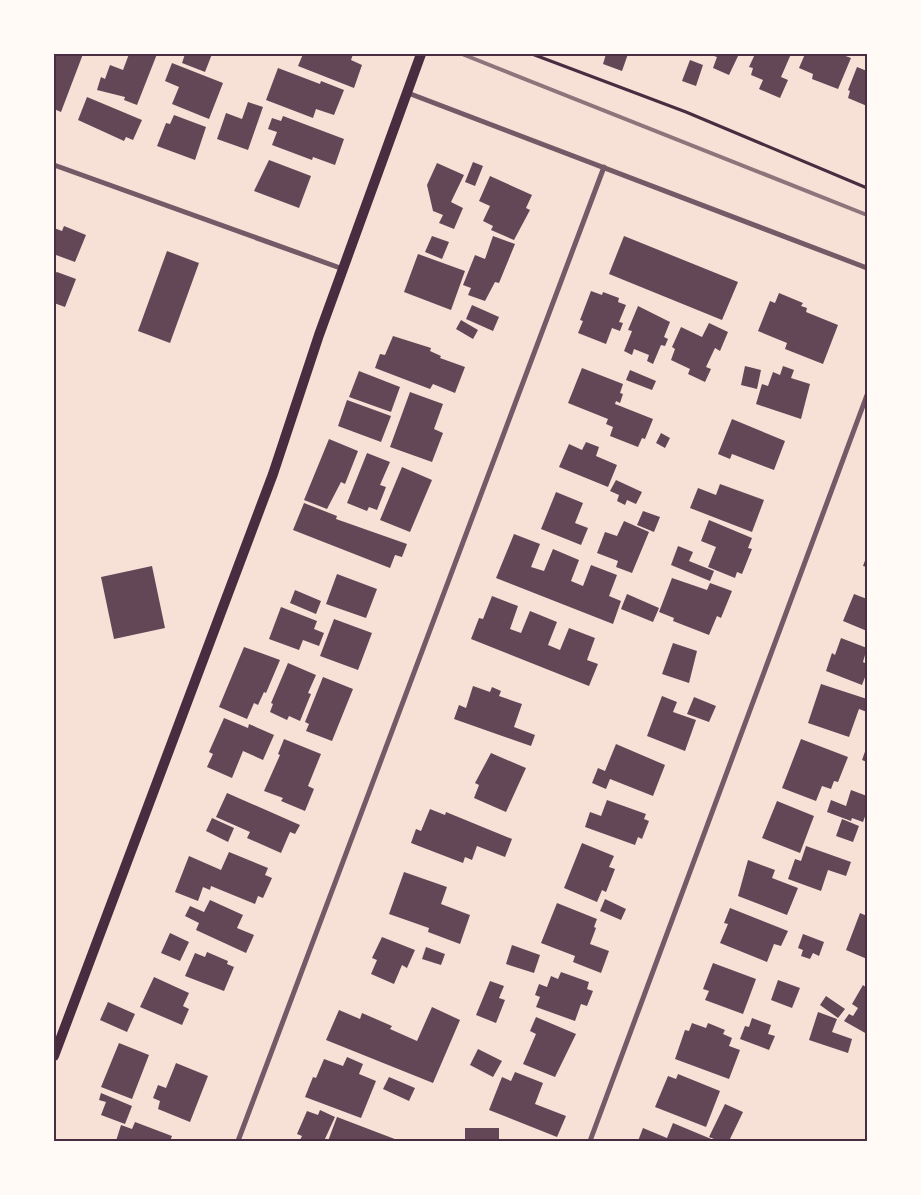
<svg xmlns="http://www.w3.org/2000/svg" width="921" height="1195" font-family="Inter,sans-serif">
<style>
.building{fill:#644757}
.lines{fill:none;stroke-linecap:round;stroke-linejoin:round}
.path{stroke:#4a2c40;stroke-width:3}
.minor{stroke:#755966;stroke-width:5}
.secondary{stroke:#4a2c40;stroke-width:10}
.rail{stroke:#8f747c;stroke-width:4}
.neatline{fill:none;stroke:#4a2c40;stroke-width:2}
</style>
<rect width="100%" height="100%" fill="#f7e1d7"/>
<path class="building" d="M54 54H83L61 112 54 109Z
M129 54H157L137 105 124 100 125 97 97 90 101 77 105 79 110 65 123 70Z
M185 54H212L205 72 182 63Z
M303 54H353L351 60 362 65 354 88 298 66Z
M606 54H628L622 71 603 64Z
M708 54H739L729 75 713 68 717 57Z
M755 54H791L781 77 788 80 780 98 759 89 763 80 751 75 753 68 749 67Z
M805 54H840L851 58 838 89 812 79 813 74 799 68Z
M690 60 703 65 696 86 682 81Z
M172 63 223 83 209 119 172 104 179 87 165 81Z
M857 67 867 71V106L848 98 850 91 848 90Z
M278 68 320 84 321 81 344 90 334 115 316 109 313 118 266 100Z
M87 97 142 120 133 140 126 137 124 141 78 120Z
M248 102 263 107 248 150 217 139 226 113 242 119Z
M174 115 206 127 195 160 157 146 166 123 170 124Z
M283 116 344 139 335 165 313 157 312 160 272 145 277 132 268 129 272 118 281 121Z
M269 160 311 176 299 208 254 191Z
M473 162 483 166 475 186 465 182Z
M437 163 464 175 451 202 463 208 454 229 439 223 443 215 433 211 427 185Z
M490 176 532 195 526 208 530 210 514 240 491 230 493 226 483 221 490 206 479 201Z
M64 226 86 235 75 262 56 255 54 261V228L62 231Z
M432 236 449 242 442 259 425 252Z
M493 236 515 244 499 283 495 282 485 301 468 295 471 288 463 285 475 255 485 259Z
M624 236 738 282 722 320 609 274Z
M167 251 199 263 170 343 138 331Z
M418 254 465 271 451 310 404 292Z
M57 272 76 279 65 307 54 303V274Z
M591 291 602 295 603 292 619 298 618 302 626 305 619 322 623 323 620 331 612 328 606 344 578 333 583 321 580 320Z
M779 293 803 303 801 306 807 308 806 312 838 325 823 364 785 349 787 343 758 331 770 301 775 303Z
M472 305 499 317 493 331 466 319Z
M638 306 670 322 664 337 668 339 665 346 661 345 653 364 647 361 649 355 634 349 632 355 624 351 632 331 628 330Z
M461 320 478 330 473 339 456 329Z
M709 323 728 332 720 351 715 348 706 367 711 369 705 382 688 374 690 369 671 360 675 349 672 347 681 327 702 337Z
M393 336 431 348 430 351 441 356 440 358 465 367 455 393 433 384 430 389 375 368 380 354 385 355Z
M745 366 761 370 757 389 741 385Z
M783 366 794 370 791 378 810 384 801 419 756 404 762 384 768 386 773 372 780 375Z
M582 368 623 384 620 393 623 394 620 403 616 401 615 404 653 419 645 439 642 438 638 447 610 436 613 427 606 424 608 419 568 403Z
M630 370 656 381 652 390 626 380Z
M359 371 400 387 391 412 349 397Z
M410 392 443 404 434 429 443 433 432 462 390 447Z
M347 400 391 416 381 442 338 426Z
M732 419 785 441 774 470 732 454 730 459 718 454Z
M661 433 670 438 665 448 656 443Z
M329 439 358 451 345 484 341 482 327 509 304 500Z
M586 442 599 447 596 456 617 465 608 487 559 467 569 444 582 450Z
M367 453 390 462 380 485 386 487 377 510 369 507 367 511 347 503Z
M402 467 432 480 410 532 380 520Z
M616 480 642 492 636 504 627 500 625 505 617 501 619 495 610 491Z
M720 484 764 500 752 532 690 508 698 488 716 495Z
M556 492 583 503 575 523 588 528 581 545 541 529Z
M304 503 337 516 336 519 407 544 402 557 395 555 390 568 293 530Z
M643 511 660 517 654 532 637 525Z
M709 520 752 538 748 548 752 549 742 574 737 572 735 578 708 567 716 547 701 541Z
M624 521 649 532 632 573 616 567 618 561 597 553 605 532 617 536Z
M514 534 540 544 531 567 544 571 553 549 579 560 571 581 583 586 591 565 617 575 609 596 621 601 613 624 496 578Z
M678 546 693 552 689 561 714 571 710 581 671 565Z
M867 555V567L863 566Z
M152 566 165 628 114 639 101 577Z
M337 574 377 589 366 618 326 604Z
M672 578 707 590 710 583 732 591 721 618 717 616 709 635 673 621 674 618 659 612Z
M295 590 321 601 316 614 290 603Z
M627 594 659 608 653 622 621 609Z
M854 594 867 599V631L843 621Z
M492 596 518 606 510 629 521 633 530 611 557 622 548 645 560 650 569 628 595 638 587 660 598 664 589 686 471 639 479 618 483 619Z
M281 607 317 621 314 629 324 633 319 646 303 640 299 650 269 639Z
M334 619 372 633 358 670 320 656Z
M841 638 867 648 863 662 867 664V672L862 685 826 671 832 653 835 655Z
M673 643 697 651 689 683 662 674Z
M244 647 280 660 266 693 264 692 258 705 254 703 247 719 219 707Z
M288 663 316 675 308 693 311 694 300 721 289 716 287 720 270 712 273 704 271 703Z
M323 677 353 689 332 741 306 731 309 724 305 722Z
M821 684 867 699V712L859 709 849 737 808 723Z
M473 686 490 692 492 687 501 691 499 696 522 704 514 727 535 735 531 746 454 719 459 705 466 708Z
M662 696 677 702 673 712 696 720 685 751 647 736Z
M694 697 716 706 709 722 687 714Z
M224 718 248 728 249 724 274 735 263 760 243 751 232 778 207 767 213 754 209 752Z
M284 739 321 754 308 786 314 789 305 811 281 801 283 798 264 791 280 755 278 754Z
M801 739 848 757 838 782 834 781 831 789 822 786 816 801 782 788Z
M616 744 665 765 653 796 610 779 606 789 592 783 598 768 605 771Z
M867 746V762L862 760Z
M491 753 526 768 506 812 474 798 479 785 475 783Z
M851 790 867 796V811L863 822 852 818 851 821 827 812 831 800 846 806Z
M227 793 300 825 295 834 290 832 281 853 247 838 250 832 216 817Z
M607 800 646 814 644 819 649 821 642 839 638 837 635 845 585 827 590 812 601 816Z
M777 801 814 816 800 853 762 838Z
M430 809 445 815 446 812 512 839 505 857 477 846 472 860 465 857 463 863 411 843 416 829 421 831Z
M212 818 234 828 228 842 206 831Z
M842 819 859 826 853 842 836 836Z
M582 843 614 856 609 867 615 869 606 892 602 890 597 902 564 888Z
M806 846 851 862 846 876 828 870 821 891 788 879 795 859 801 861Z
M229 852 268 868 265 875 272 878 263 898 258 896 255 904 211 886 210 890 203 887 198 901 175 892 189 856 221 870Z
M748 860 775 870 772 878 798 888 787 915 738 896Z
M404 872 447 887 441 904 470 915 460 944 428 932 429 928 389 914Z
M605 899 626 909 621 920 600 911Z
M210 900 243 915 237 928 254 935 246 953 196 930 199 923 185 916 190 906 204 912Z
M557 903 597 919 594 927 596 928 590 944 609 951 601 973 573 962 575 956 541 943Z
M730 908 788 931 781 946 774 944 767 962 720 943 728 924 724 923Z
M860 913 867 916V959L846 950Z
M170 933 189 942 180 961 161 953Z
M803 934 824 942 819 956 813 953 810 959 801 956 803 950 798 948Z
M382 937 415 950 407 968 402 965 394 984 371 974 377 960 372 958Z
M512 945 540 955 534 973 506 964Z
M426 947 445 954 441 965 422 959Z
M207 952 228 961 227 964 234 967 224 991 185 976 195 953 205 957Z
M713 963 756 979 743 1014 705 1000 709 991 703 989Z
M561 972 589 982 587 989 593 991 587 1006 581 1004 575 1021 536 1007 540 997 535 995 539 984 547 987 551 976 558 979Z
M154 977 189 993 183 1006 189 1009 182 1025 140 1007Z
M778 980 800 988 792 1008 771 1000Z
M490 981 504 986 499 998 505 1000 496 1023 476 1015Z
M863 985 867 988V1034L844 1021 849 1014 853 1016 858 1008 852 1004Z
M826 996 845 1009 838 1018 820 1005Z
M108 1002 135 1014 127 1032 100 1020Z
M432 1007 460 1020 433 1083 326 1040 339 1010 360 1019 362 1013 392 1026 390 1029 417 1041Z
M818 1012 837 1019 832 1032 852 1039 848 1053 809 1040Z
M536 1017 576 1034 555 1077 523 1064 536 1034 530 1031Z
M752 1018 771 1025 768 1034 775 1036 769 1050 740 1039 745 1026 749 1027Z
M692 1023 706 1028 708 1023 725 1030 723 1034 732 1038 729 1046 740 1050 729 1079 675 1059 685 1030 689 1031Z
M119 1043 149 1055 132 1099 101 1087Z
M478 1049 502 1061 493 1077 470 1065Z
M347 1057 363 1064 359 1074 376 1081 361 1118 305 1097 313 1077 316 1078 324 1059 343 1066Z
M176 1063 208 1076 190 1122 158 1109 160 1101 153 1098 158 1085 166 1088Z
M515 1072 543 1083 535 1104 566 1116 557 1137 489 1110 502 1077 511 1081Z
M678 1074 720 1091 706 1127 655 1107 668 1076 676 1079Z
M389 1077 415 1088 409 1101 383 1089Z
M101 1093 132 1106 125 1124 101 1115 106 1102 99 1100Z
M725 1104 743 1112 729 1141H719L709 1137Z
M320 1110 335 1117 324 1141 300 1140 302 1136 297 1134 307 1111 318 1115Z
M337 1117 400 1141H328Z
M135 1122 172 1136 170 1141H116L121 1125 132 1129Z
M673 1123 716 1141H638L643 1128 667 1138Z
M465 1128H499V1141H465Z"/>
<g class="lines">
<path class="path" d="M532 54 686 112 867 188"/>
<path class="minor" d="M408 93 867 268
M54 165 343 269
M238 1141 604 167
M590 1141 867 395"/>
<path class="secondary" d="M54 1056 273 474 319 335 421 54"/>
<path class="rail" d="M462 54 867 215"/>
</g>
<rect width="921" height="1195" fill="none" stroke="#fffaf5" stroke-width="110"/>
<rect x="55" y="55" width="811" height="1085" class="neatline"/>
</svg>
